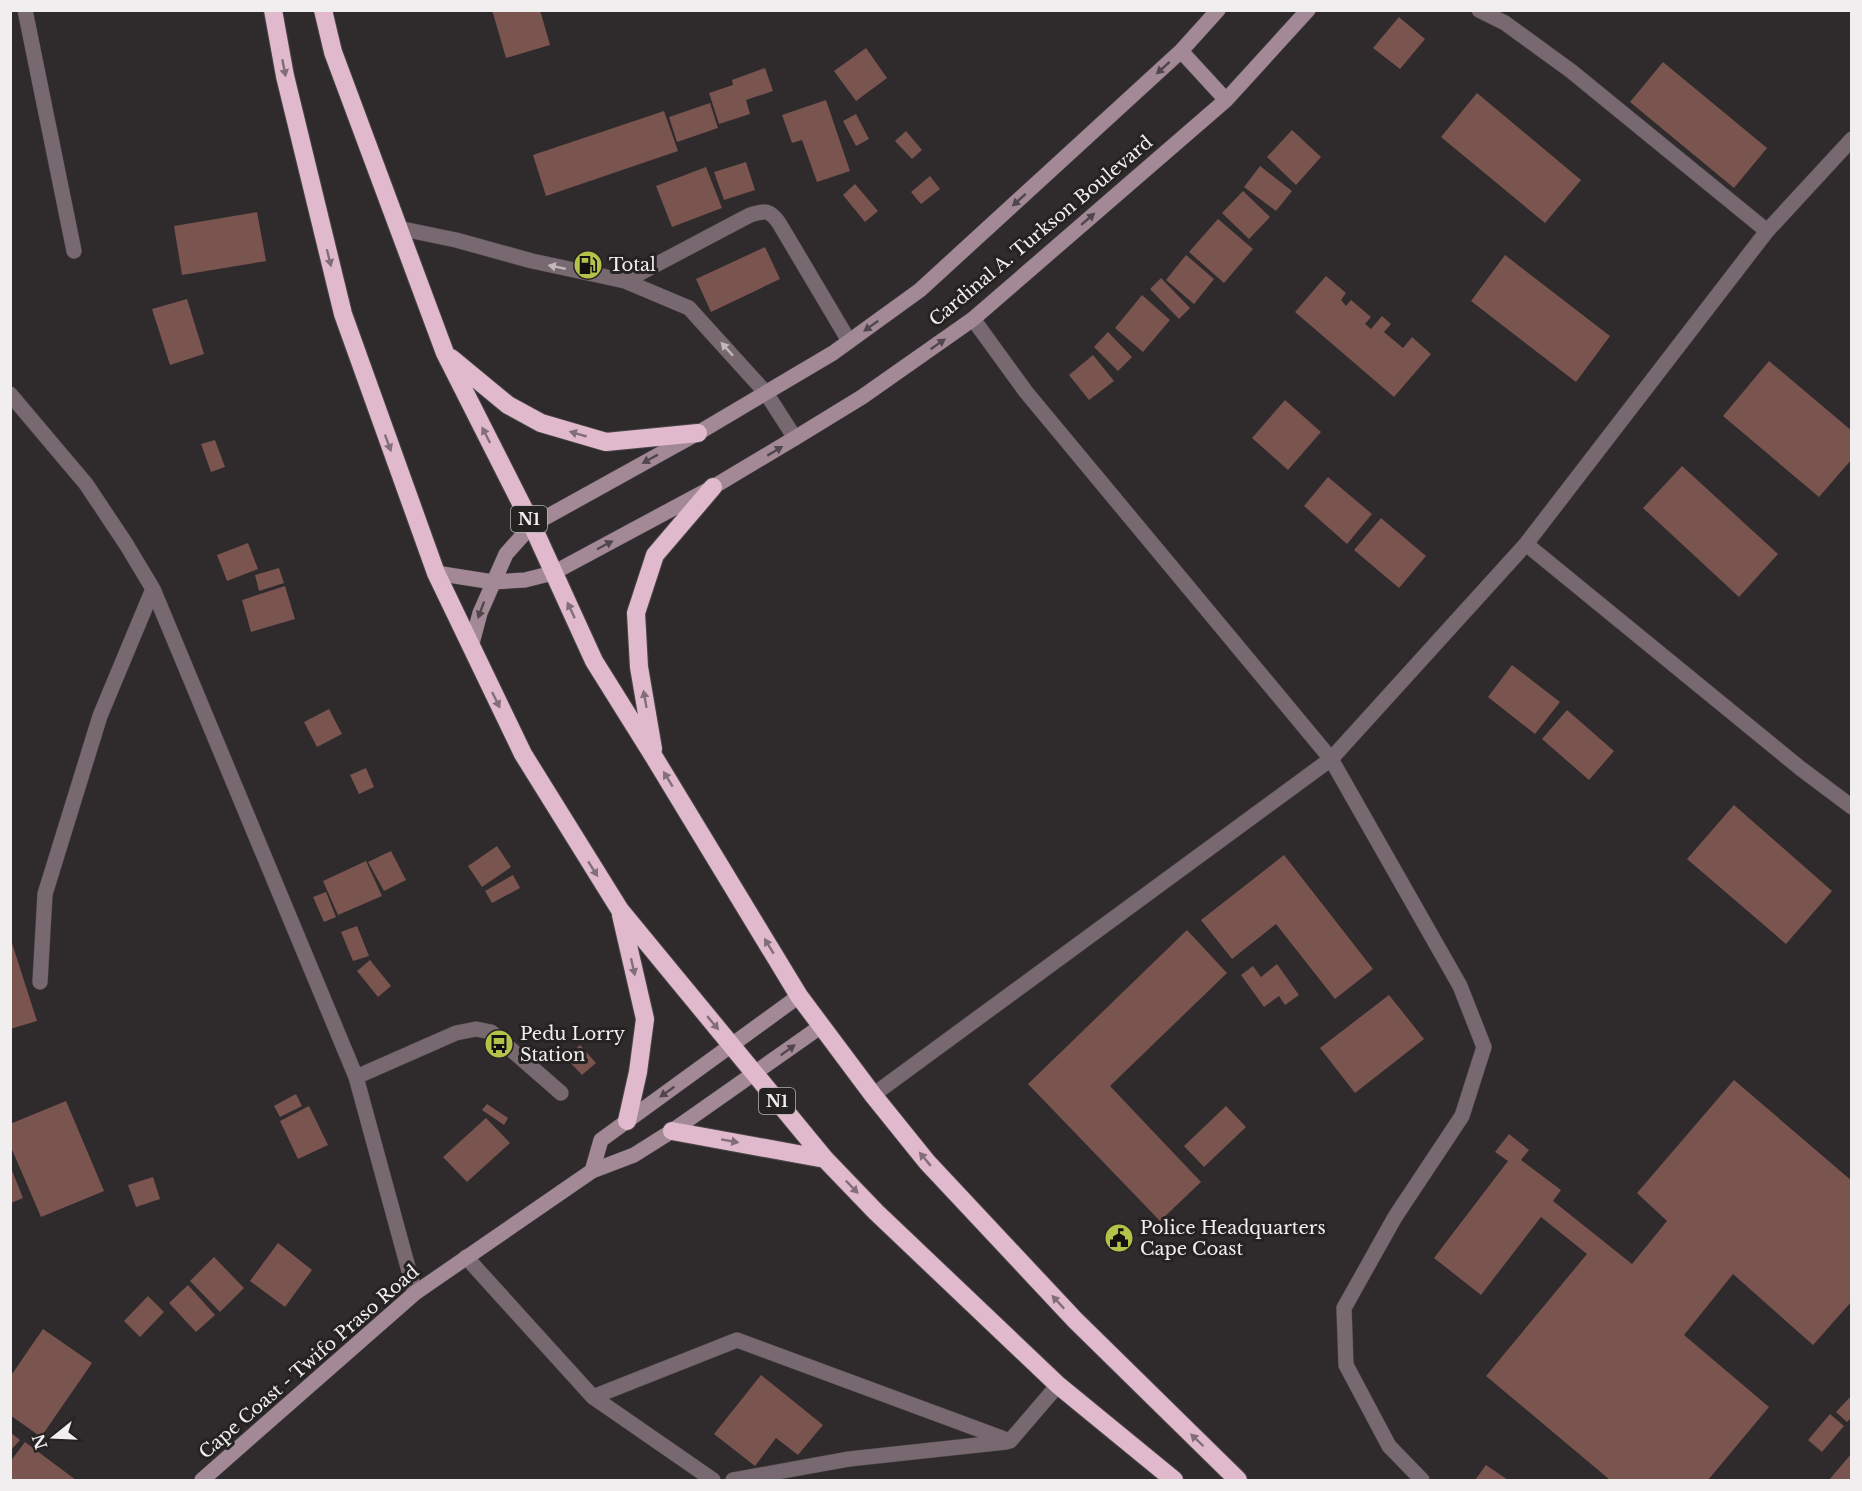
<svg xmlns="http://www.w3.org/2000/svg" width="1862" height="1491" font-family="'Libre Baskerville',serif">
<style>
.building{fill:#7a544e}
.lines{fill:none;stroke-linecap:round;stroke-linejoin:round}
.lane-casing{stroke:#4a4647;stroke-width:16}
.street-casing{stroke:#4a4647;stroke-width:16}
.secondary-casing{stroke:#4a4647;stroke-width:16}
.highway-casing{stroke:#4a4647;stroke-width:20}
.lane{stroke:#78686f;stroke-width:15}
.street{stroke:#78686f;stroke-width:15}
.secondary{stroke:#a28995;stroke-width:15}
.highway{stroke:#e0b9cd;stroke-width:18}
.oneway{fill:#826e78}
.oneway2{fill:#51464a}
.oneway3{fill:#c1b8bc}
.labels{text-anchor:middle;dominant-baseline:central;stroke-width:6;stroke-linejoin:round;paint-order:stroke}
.shield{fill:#252222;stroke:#b4b1b2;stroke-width:1.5}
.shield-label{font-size:16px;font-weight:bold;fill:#f1eeef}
.street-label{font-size:18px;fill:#f1eeef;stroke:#252222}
.poi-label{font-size:18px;fill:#f1eeef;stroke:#252222;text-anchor:start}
</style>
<rect width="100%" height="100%" fill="#2f2b2c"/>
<path class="building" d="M492 10H540L550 45 506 58Z
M1399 17 1425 39 1400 69 1373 48Z
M866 48 887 78 856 101 834 71Z
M1663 62 1767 148 1734 188 1630 102Z
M765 68 773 91 746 100 750 114 719 124 709 93 733 85 732 80Z
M1477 93 1581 180 1545 223 1441 137Z
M826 100 850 171 817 182 802 140 792 143 782 115Z
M710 103 718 128 677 142 669 117Z
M664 111 678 151 546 196 533 155Z
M856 114 869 139 856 146 843 121Z
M1292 130 1321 157 1296 185 1267 157Z
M906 131 922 150 912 159 895 141Z
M746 162 755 190 724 200 714 172Z
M1260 166 1292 191 1276 211 1244 187Z
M706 167 722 208 672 227 656 186Z
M930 176 940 189 921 204 911 192Z
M855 184 878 211 865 222 843 195Z
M1243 191 1270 217 1249 239 1222 213Z
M257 212 266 261 182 275 174 226Z
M1218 219 1253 249 1224 283 1189 252Z
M765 247 780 279 711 312 696 279Z
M1186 255 1214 279 1194 304 1166 280Z
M1505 255 1610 336 1576 382 1471 301Z
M1326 276 1346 293 1341 300 1346 306 1351 300 1371 317 1365 324 1371 329 1382 316 1391 324 1384 332 1403 348 1412 337 1431 354 1394 397 1295 312Z
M1161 278 1190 308 1179 319 1150 289Z
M1142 295 1170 320 1143 352 1115 328Z
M187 299 204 354 170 365 152 309Z
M1108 332 1132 357 1118 371 1094 347Z
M1093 355 1114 381 1089 400 1069 375Z
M1769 361 1852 431V459L1819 497 1723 416Z
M1285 400 1321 432 1288 470 1252 438Z
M215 440 225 467 211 472 201 444Z
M1682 466 1778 554 1739 597 1643 508Z
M1328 477 1372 514 1347 544 1304 506Z
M1381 518 1426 556 1399 588 1354 550Z
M248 543 258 569 227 581 217 555Z
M279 568 284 583 259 591 255 575Z
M285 586 295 619 251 632 242 600Z
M1512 665 1560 702 1535 734 1488 697Z
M329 709 342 734 317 747 304 722Z
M1567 710 1614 751 1589 780 1542 739Z
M366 768 374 787 359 794 350 775Z
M1734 805 1832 891 1786 944 1687 859Z
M497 846 511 867 482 887 468 866Z
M391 851 406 880 384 891 368 862Z
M1284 855 1373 969 1335 999 1276 924 1232 959 1201 920Z
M366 861 382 896 338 915 323 881Z
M513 875 520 888 492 903 485 891Z
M326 892 336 917 324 922 313 897Z
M357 926 369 956 353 961 341 932Z
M1187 930 1227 973 1110 1086 1201 1182 1160 1221 1028 1084Z
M10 937 37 1021 10 1029Z
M370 960 391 986 378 997 357 971Z
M1277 964 1299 995 1285 1005 1279 996 1264 1007 1241 975 1253 966 1261 977Z
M1389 995 1424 1039 1355 1093 1320 1048Z
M580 1045 596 1063 582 1075 566 1058Z
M1734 1080 1852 1181V1301L1813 1345 1733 1274 1684 1335 1769 1407 1708 1480H1610L1486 1376 1587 1254 1541 1217 1481 1295 1434 1258 1508 1161 1495 1152 1509 1134 1529 1150 1521 1160 1561 1190 1553 1201 1632 1264 1667 1221 1637 1193Z
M296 1094 302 1106 280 1117 274 1106Z
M66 1101 104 1191 41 1217 10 1145V1124Z
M487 1104 508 1118 504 1125 482 1110Z
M309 1106 328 1145 298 1159 280 1121Z
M1226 1106 1246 1127 1204 1167 1184 1146Z
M486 1118 510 1143 467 1182 443 1157Z
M11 1168 23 1198 11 1203Z
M153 1177 160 1199 136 1207 128 1185Z
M278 1243 312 1270 285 1307 250 1281Z
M214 1257 244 1288 220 1312 190 1281Z
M188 1285 215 1315 196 1332 169 1303Z
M148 1296 164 1312 140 1337 124 1321Z
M43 1329 92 1363 41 1437 10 1415V1377Z
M761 1375 823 1425 798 1455 776 1438 755 1466 714 1434Z
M1852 1395V1417L1847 1422 1836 1412Z
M1830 1414 1844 1426 1822 1452 1808 1440Z
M10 1432 20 1440 10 1451Z
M25 1442 76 1480H10V1462Z
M1852 1453V1480H1829Z
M1486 1465 1508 1480H1475Z"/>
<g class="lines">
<g class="lane-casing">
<path id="lane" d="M25 10 74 251
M398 228 456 240 532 261 625 281 689 308 766 393 795 438
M625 281 750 215C765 210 770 210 779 223L849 341
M356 1077 456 1033 476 1029 491 1032 561 1093
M466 1257 593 1397 737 1340 1010 1441 1058 1385
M593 1397 713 1480
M733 1480 849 1459 1006 1442"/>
</g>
<g class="street-casing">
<path id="street" d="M1479 10 1505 23 1571 71 1767 231
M973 319 1026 392 1331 759 1526 544 1800 768 1852 807
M10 394 86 484 126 544 153 589 356 1077 415 1293
M1526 544 1767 231 1852 139
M40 982 45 894 100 716 153 589
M873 1095 1331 759 1460 986 1484 1047 1462 1116 1395 1217 1344 1308 1346 1365 1389 1446 1422 1480"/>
</g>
<g class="secondary-casing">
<path id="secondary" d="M1181 51 1226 100
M436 573 493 582 525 580 553 573 713 487 795 438 862 397 973 319 1226 100 1308 10
M471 647 480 613 506 554 532 525 698 433 833 353 920 290 1181 51 1218 10
M592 1171 601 1140 799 996
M202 1480 415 1293 592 1171 634 1155 672 1131 820 1027"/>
</g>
<g class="highway-casing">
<path id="highway" d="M273 10 285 76 343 314 436 573 523 754 620 910 825 1159 876 1212 1058 1385 1174 1480
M323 10 333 52 445 353 532 525 594 661 654 757 799 996 873 1095 927 1162 1075 1320 1238 1480
M451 358 508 405 541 423 606 442 698 433
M653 749 639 667 636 613 655 555 713 487
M621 915 645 1019 638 1072 627 1121
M672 1131 825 1159"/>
</g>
<use href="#lane" class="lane"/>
<use href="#street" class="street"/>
<use href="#secondary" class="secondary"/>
<use href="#highway" class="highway"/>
</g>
<defs><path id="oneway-solid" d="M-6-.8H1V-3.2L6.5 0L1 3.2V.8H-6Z" transform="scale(1.5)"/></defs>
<g class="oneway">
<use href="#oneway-solid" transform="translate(284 68) rotate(79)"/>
<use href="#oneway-solid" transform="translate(329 258) rotate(76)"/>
<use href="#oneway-solid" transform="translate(578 434) rotate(-164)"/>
<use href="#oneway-solid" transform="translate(486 435) rotate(-117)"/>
<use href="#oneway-solid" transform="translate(388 443) rotate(70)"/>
<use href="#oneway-solid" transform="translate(571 610) rotate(-115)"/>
<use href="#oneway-solid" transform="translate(645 699) rotate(-100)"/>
<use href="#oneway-solid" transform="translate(496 700) rotate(64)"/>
<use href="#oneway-solid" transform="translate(668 779) rotate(-121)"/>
<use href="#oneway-solid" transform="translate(593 869) rotate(58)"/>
<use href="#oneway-solid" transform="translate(769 946) rotate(-121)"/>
<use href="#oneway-solid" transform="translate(633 967) rotate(77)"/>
<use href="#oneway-solid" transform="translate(713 1023) rotate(50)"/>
<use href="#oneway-solid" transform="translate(730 1141) rotate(10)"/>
<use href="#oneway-solid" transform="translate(925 1159) rotate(-130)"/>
<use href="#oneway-solid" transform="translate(852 1187) rotate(46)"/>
<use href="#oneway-solid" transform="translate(1058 1302) rotate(-133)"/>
<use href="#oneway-solid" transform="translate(1197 1440) rotate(-136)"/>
</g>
<g class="oneway2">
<use href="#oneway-solid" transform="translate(1163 68) rotate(138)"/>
<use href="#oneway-solid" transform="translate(1019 200) rotate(138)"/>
<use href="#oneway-solid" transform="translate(1088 219) rotate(-41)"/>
<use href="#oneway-solid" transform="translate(871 326) rotate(144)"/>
<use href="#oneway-solid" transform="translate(938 344) rotate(-35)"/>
<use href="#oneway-solid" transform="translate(775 451) rotate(-31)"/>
<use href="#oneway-solid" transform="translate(650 459) rotate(151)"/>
<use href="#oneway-solid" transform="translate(605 545) rotate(-28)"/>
<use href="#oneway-solid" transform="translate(481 610) rotate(110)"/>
<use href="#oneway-solid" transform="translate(788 1050) rotate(-36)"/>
<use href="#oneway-solid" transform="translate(667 1092) rotate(145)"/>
</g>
<g class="oneway3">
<use href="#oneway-solid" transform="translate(557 267) rotate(-168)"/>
<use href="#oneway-solid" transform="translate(727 349) rotate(-132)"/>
</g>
<defs>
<g id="fuel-disc" transform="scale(1.5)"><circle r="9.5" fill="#b4c24a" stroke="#252222"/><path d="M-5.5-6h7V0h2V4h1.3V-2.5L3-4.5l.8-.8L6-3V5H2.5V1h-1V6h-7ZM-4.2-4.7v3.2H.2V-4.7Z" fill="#111"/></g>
<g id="bus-disc" transform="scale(1.5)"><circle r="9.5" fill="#b4c24a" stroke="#252222"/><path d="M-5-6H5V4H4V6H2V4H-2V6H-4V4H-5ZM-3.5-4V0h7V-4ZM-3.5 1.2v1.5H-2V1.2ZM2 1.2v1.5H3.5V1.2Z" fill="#111"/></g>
<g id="civic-disc" transform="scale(1.5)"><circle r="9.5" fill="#b4c24a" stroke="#252222"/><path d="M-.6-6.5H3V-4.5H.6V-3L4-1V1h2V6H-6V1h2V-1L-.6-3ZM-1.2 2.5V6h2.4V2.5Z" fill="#111"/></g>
</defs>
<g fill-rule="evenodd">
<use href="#fuel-disc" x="588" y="265"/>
<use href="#bus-disc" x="499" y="1044"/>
<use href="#civic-disc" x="1119" y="1238"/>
</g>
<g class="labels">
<g class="shield">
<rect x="511" y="506" width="36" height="26" rx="4.5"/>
<rect x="759" y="1088" width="36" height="26" rx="4.5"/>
</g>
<g class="shield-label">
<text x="529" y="519">N1</text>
<text x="777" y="1101">N1</text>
</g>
<g class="street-label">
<text transform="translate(1041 231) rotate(-40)">Cardinal A. Turkson Boulevard</text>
<text transform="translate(309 1362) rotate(-41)">Cape Coast - Twifo Praso Road</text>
</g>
<g class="poi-label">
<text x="609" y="265">Total</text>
<text x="520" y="1034">Pedu Lorry<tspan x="520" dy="21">Station</tspan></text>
<text x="1140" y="1228">Police Headquarters<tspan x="1140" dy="21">Cape Coast</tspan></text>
</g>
</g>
<rect width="1862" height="1491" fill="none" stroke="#f1eeef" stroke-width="24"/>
<g transform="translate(54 1437) rotate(252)" stroke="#252222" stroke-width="4.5" paint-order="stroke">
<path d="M0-4.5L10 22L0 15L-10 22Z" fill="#f1eeef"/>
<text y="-9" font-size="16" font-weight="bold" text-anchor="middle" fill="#f1eeef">N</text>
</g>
</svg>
